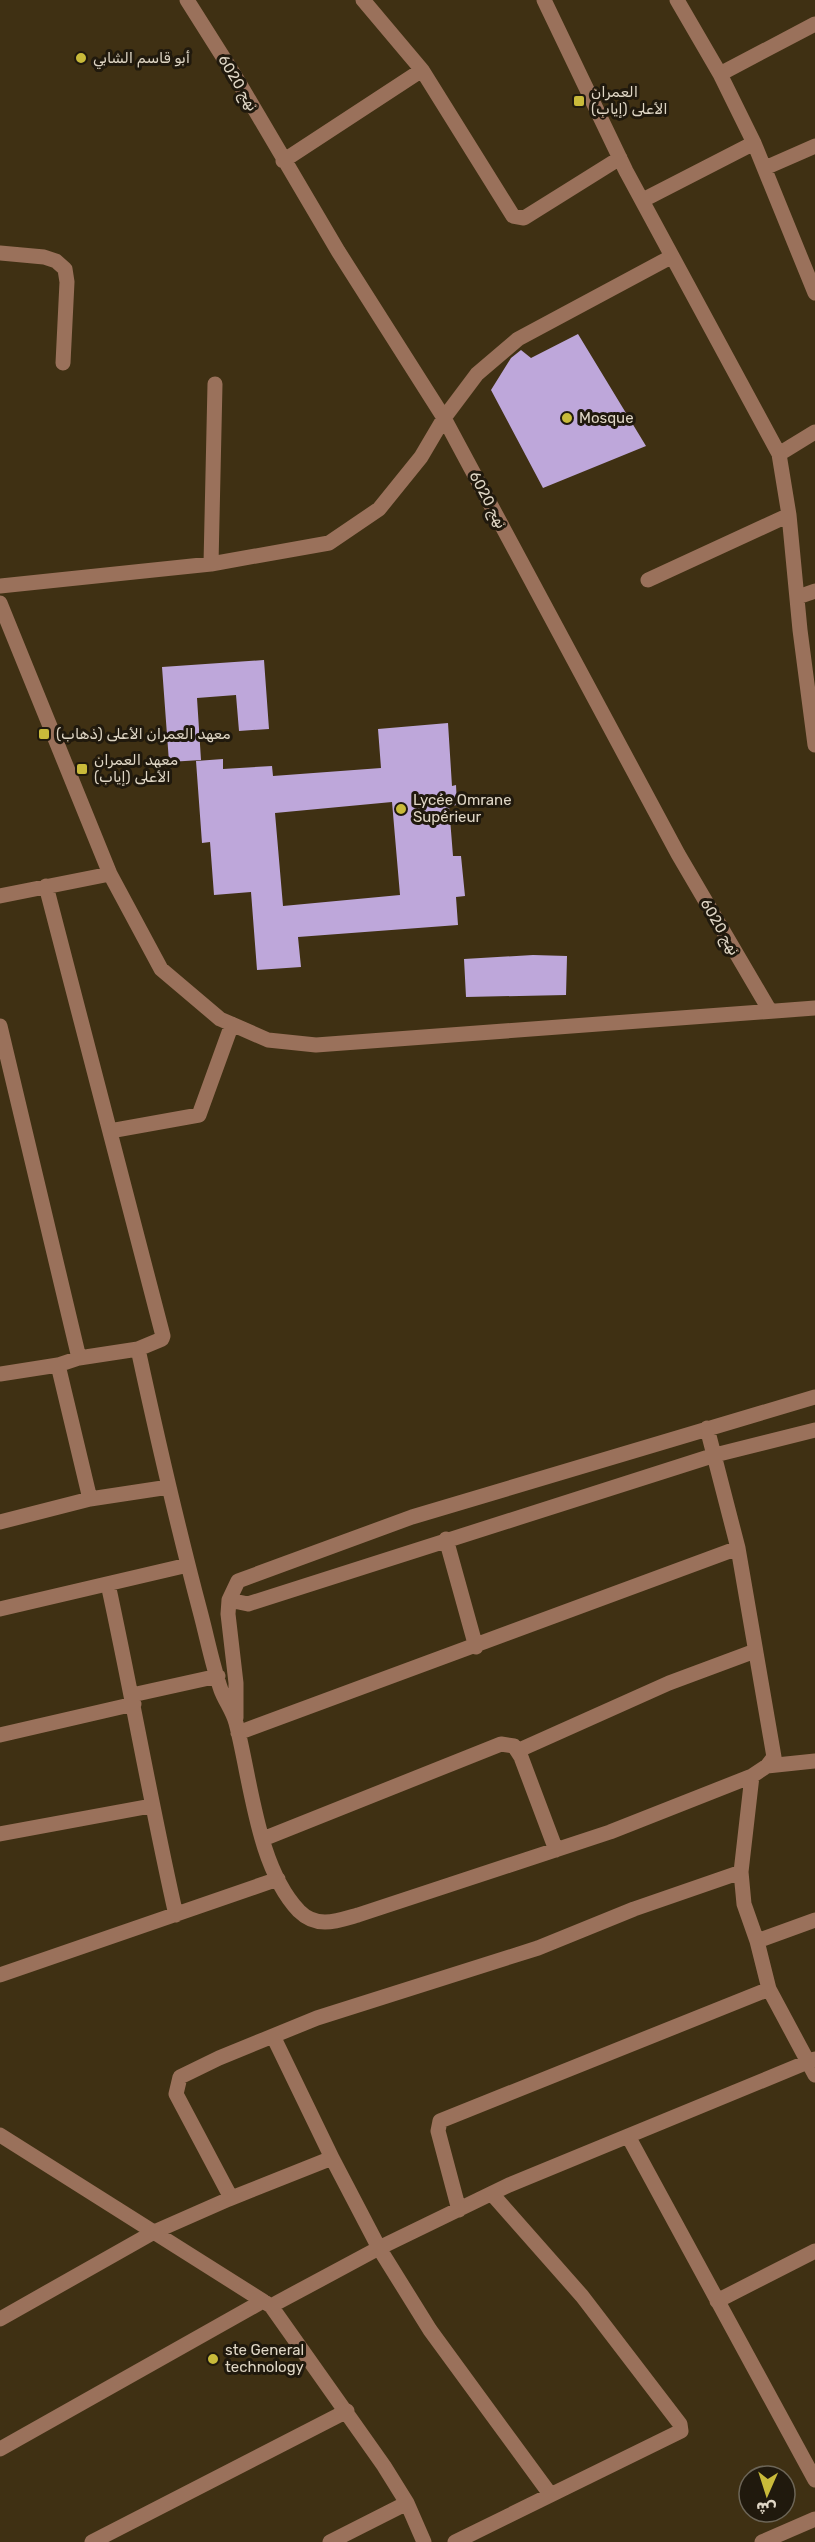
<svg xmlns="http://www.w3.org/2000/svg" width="815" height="2542" font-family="Rubik,Vazirmatn,sans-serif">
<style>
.building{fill:#bea7da;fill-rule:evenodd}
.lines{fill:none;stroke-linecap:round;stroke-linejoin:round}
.minor{stroke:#9a715b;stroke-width:15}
.poi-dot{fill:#c9ba3a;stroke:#20190d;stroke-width:2}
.labels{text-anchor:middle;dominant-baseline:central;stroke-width:6;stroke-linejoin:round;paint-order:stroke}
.poi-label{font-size:15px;fill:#dfd6c5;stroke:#20190d;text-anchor:start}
.street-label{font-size:15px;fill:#dfd6c5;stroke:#20190d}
</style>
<rect width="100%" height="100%" fill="#3f3013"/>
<path class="building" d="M578 334 646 446 543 488 491 390 511 358 521 350 531 358Z
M264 660 269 729 239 731 236 695 197 698 201 760 169 762 162 667Z
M448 723 452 786 456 785 457 805 449 806 453 856H461L465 896 456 897 458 925 298 937 301 967 257 970 251 892 214 895 210 842 202 843 196 761 223 759V769L272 766 273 776 381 768 378 729ZM392 802 400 895 283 906 275 813Z
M533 955 567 956 566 995 466 997 464 959Z"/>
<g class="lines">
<path class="minor" d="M187 0 235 76 338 251 444 418 678 854 770 1011
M363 0 422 70 513 216 524 218 620 158
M544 0 626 171 779 454 789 515 800 630 815 745
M677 0 720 74 754 143 815 293
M720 74 815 24
M283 161 422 70
M765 168 815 146
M643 200 754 143
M0 253 44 257 56 261 65 269 67 282 63 363
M779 454 815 432
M211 564 215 384
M648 580 789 515
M0 586 211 564 329 543 379 509 421 457 444 418 477 374 518 339 671 257
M798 597 815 591
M0 603 110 874 161 969 220 1019 268 1040 316 1045 815 1008
M0 896 110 874
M0 1026 79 1358
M110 1131 199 1115 232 1024
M138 1349C157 1437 177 1524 200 1611 207 1637 212 1664 221 1690 225 1701 233 1711 236 1723 251 1780 257 1867 299 1911 317 1929 337 1921 358 1915L610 1832 752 1776 767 1766 774 1757 738 1548 707 1428
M58 1365 90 1499
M0 1374 58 1365 79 1358 138 1349 162 1339 163 1336 46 886
M0 1522 90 1499 169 1487
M446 1539 476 1647
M108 1584C132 1694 151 1805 176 1915
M229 1600 248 1604 715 1455 815 1430
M0 1609 188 1565
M132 1695 218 1676
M236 1718V1683L228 1614 229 1600 238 1581 412 1517 815 1397
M238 1733 738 1548
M0 1735 134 1704
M517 1751 669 1683 755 1651
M767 1766 815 1761
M752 1776 741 1872 744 1904 757 1941 769 1989 815 2075
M0 1834 151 1806
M263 1839 501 1744 514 1746 521 1757 556 1850
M757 1941 815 1920
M0 1975 278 1879
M0 2135 271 2306 384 2466 407 2503 424 2542
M628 2136 815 2480
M332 2158 379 2248 430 2330 550 2494
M229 2199 332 2158 273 2036
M459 2210 438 2131 440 2121 769 1989
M717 2301 815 2251
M271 2306 379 2248 509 2185 815 2059
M0 2319 154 2232 229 2199V2194L176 2094 180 2077 219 2058 317 2018 538 1948 634 1909 741 1872
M0 2449 263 2301
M92 2542 347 2411
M330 2542 407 2503
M455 2542 681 2431 680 2424 582 2296 492 2194
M762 2542 815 2519"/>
</g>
<g class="poi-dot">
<circle cx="81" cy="58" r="6"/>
<rect x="573" y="95" width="12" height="12" rx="3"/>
<circle cx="567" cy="418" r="6"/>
<rect x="38" y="728" width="12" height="12" rx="3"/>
<rect x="76" y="763" width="12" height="12" rx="3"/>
<circle cx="401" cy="809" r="6"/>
<circle cx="213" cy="2359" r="6"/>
</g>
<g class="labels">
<g class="poi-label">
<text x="93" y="58">أبو قاسم الشابي</text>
<text x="591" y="92">العمران<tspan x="591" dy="17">الأعلى (إياب)</tspan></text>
<text x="579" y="418">Mosque</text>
<text x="56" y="734">معهد العمران الأعلى (ذهاب)</text>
<text x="94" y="760">معهد العمران<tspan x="94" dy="17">الأعلى (إياب)</tspan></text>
<text x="413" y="800">Lycée Omrane<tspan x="413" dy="17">Supérieur</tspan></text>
<text x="225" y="2350">ste General<tspan x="225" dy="17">technology</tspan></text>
</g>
<g class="street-label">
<text transform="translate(238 83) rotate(59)">نهج 6020</text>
<text transform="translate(488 500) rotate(62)">نهج 6020</text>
<text transform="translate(720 927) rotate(60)">نهج 6020</text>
</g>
</g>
<g transform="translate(767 2494) rotate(183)"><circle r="28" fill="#20190d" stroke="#6c6557" stroke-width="1.5"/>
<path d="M0-4.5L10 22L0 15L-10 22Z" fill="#c9ba3a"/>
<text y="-9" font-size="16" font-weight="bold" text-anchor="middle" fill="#dfd6c5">ش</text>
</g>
</svg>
